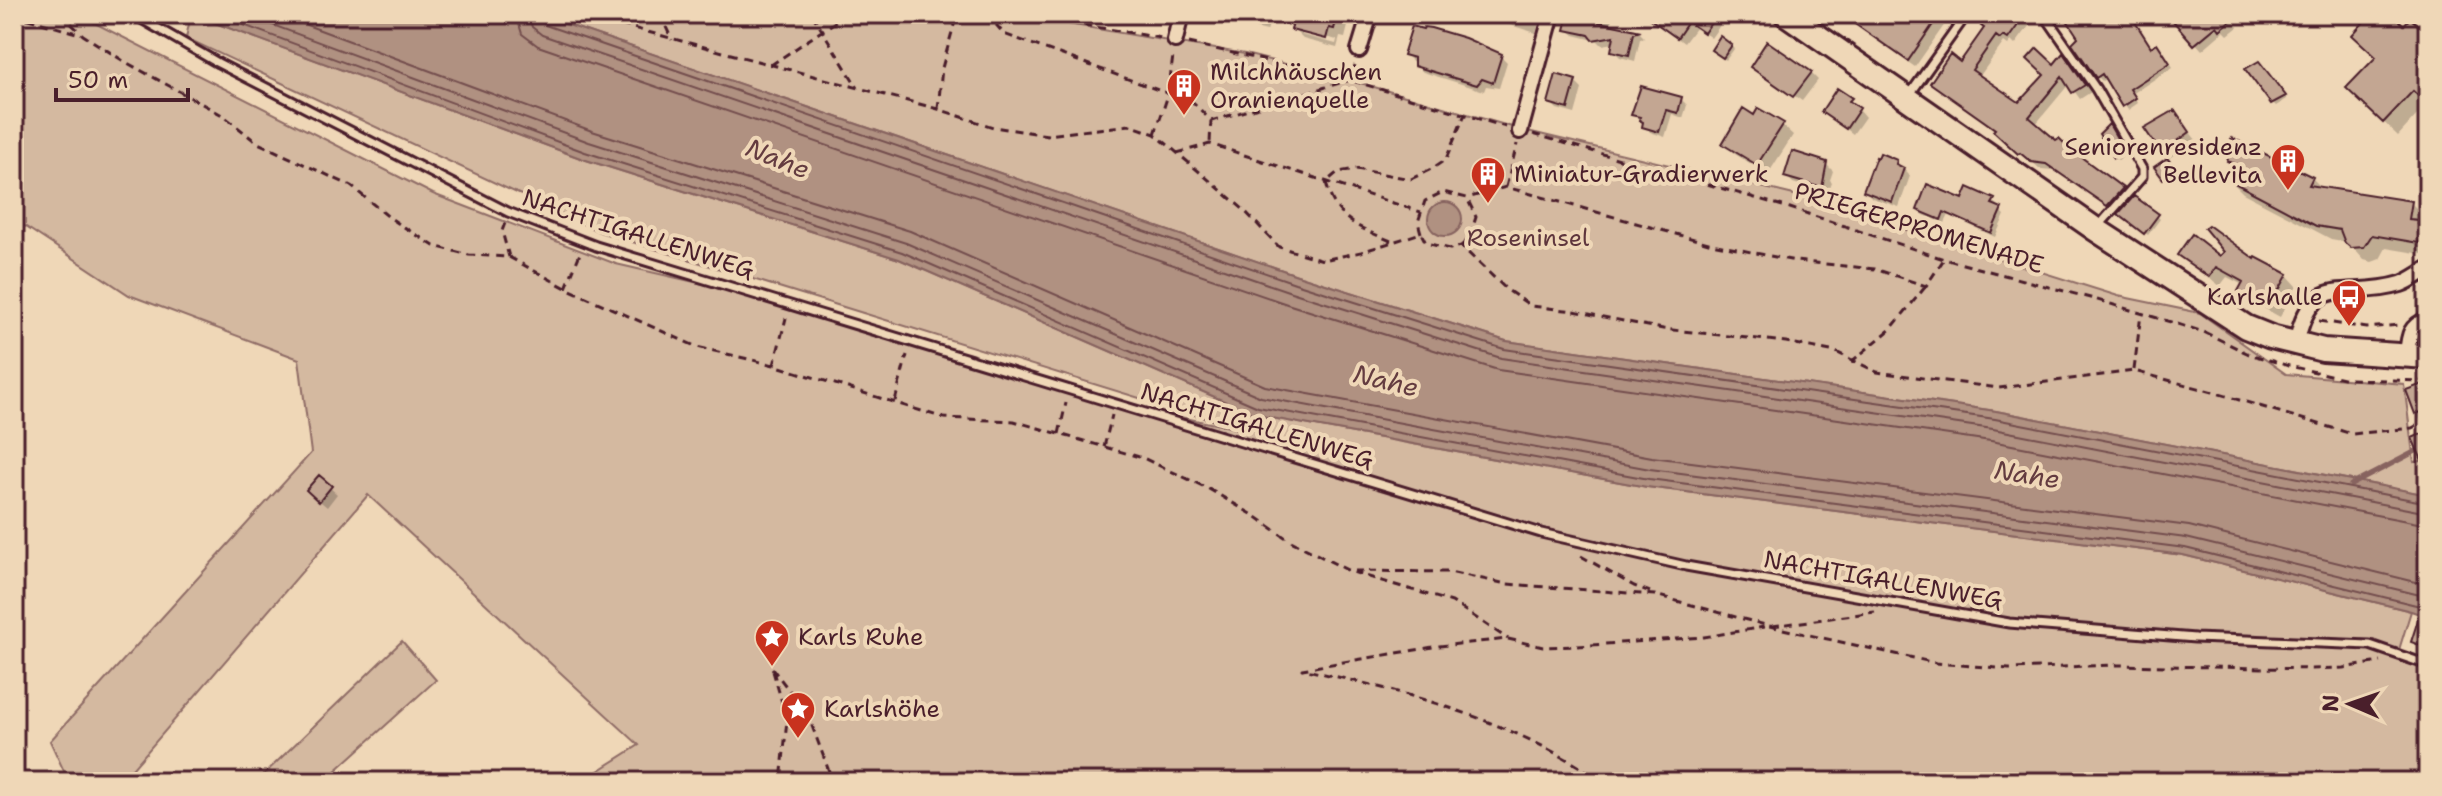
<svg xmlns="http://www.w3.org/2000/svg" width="2442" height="796" font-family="'Shantell Sans',sans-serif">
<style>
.green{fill:#d4b9a0;stroke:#8f6c66;stroke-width:2}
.water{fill:#b09181;stroke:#87635f;stroke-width:2}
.shadow{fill:#0003;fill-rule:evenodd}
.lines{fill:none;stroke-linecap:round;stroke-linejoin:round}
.shore{stroke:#734d4d;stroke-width:2}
.stream{stroke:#87635f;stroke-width:5}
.building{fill:#c3a692;stroke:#4a1f2b;stroke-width:2}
.service-casing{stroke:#4a1f2b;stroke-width:13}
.minor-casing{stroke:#4a1f2b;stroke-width:20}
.primary-casing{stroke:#4a1f2b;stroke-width:28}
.path{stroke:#4a1f2b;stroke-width:3;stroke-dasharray:8 6;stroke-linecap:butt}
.service{stroke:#efd7b7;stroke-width:7}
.minor{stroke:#efd7b7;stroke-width:14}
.primary{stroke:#efd7b7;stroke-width:22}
.labels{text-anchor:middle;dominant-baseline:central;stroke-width:8;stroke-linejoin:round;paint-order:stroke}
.poi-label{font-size:24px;fill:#4a1f2b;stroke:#efd7b7;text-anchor:start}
.street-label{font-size:24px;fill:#4a1f2b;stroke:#efd7b7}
.park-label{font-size:24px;fill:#5f363d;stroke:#efd7b7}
.water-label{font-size:26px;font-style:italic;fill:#643c40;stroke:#efd7b7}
</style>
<rect width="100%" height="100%" fill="#efd7b7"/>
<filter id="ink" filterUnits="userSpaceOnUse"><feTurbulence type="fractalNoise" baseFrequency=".0125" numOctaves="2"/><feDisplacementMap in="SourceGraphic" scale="16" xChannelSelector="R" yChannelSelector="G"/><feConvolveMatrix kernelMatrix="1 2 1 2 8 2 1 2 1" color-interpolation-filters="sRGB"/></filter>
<g filter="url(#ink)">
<path class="green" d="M14 14H77L433 194 616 264 790 304 1114 404 1240 429 600 232 186 38 191 14 583 159 899 259 1256 415 1647 487 2183 555 2411 611 2398 653 2428 673V782H581L639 745 368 495 121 782H69L50 741 311 453 299 359 129 295 14 219Z
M536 14H1009L1245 54 1350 80 1519 129 1798 196 2118 296 2200 313 2286 374 2404 384 2414 462 2428 460V495L1996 411 1506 341 1297 275Z
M402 641 436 680 323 782H256Z"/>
<path class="water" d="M191 14H536L1297 275 1506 341 1996 411 2428 495V617L2411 611 2183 555 1647 487 1256 415 899 259 583 159Z
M1428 219a17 17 0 1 1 34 0a17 17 0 1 1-34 0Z"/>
<path class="shadow" d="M1217 14H1272L1267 31 1222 20Z
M1297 14H1355L1354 19 1350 18 1345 38 1340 37 1337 48 1303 39 1293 29ZM1302 31 1337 40 1336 44 1302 35Z
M1541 14 1536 33 1504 23 1496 15Z
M1572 14H1612L1611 26 1640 33 1645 38 1640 39 1635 61 1620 57 1613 50 1615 43 1602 45 1598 41 1574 35 1567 29Z
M1649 14H1728L1711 38 1696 27 1684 43 1655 22Z
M1860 14H1952L1915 67 1861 29 1854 22Z
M1975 14H2023L2032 22 2015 45 2011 41 2008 45 2004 42 1979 77 2019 105 2063 56 2070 63 2091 92 2080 99 2069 84 2035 125 2129 197 2115 212 2055 170 2040 169 2028 158 2027 160 1997 130 1933 83 1961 64 1986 29 1974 18Z
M2065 14H2130L2152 48 2161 49 2173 67 2132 94 2138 103 2128 110 2107 78 2102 81 2098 77 2080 37Z
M2170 14H2239L2241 17 2235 22 2238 27 2228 35 2224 31 2202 50Z
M2374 14H2389L2404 28 2428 37V103L2398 136 2363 102 2378 57Z
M1731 46 1734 49 1726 60 1716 53Z
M1405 55H1500L1507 62 1499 88 1486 86 1484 91 1423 72Z
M2262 66 2287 99 2276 106 2273 103Z
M1757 70 1811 73 1818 80 1802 101Z
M1575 82 1582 89 1575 114 1557 109 1550 102Z
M1681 99 1687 105 1683 118 1672 114 1665 137 1650 132 1643 121 1634 114Z
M1850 99 1865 117 1853 134 1824 112Z
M2175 113 2196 140 2169 158 2162 151Z
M1754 117 1782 125 1793 135 1768 174 1735 154 1724 143Z
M2111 130 2126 155 2118 160 2115 157Z
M2226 154 2312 178 2323 189 2411 203 2425 217 2423 227 2428 232V255L2386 248 2380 259 2372 262 2364 260 2348 242 2331 239 2243 193 2229 179 2236 166Z
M2167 160 2179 174 2167 180 2156 167Z
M1896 161 1910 176 1899 207 1872 198 1866 191Z
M1826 164 1833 171 1830 180 1832 182 1827 194 1793 183 1786 176Z
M1993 201 1998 205 1997 208 2005 215 1995 237 1949 215 1945 223 1924 215 1919 210 1964 202Z
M2124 216H2157L2160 219 2148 235Z
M2180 255 2221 258 2287 275 2297 286 2280 317 2251 301 2241 291 2243 285 2227 277 2220 286Z
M2428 385V463L2425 434 2409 392Z
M319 478 337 494 327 507 315 497Z"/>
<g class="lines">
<path class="shore" d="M214 14 585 152 902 252 1258 407 1649 479 2185 548 2420 606
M243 14 589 142 906 243 1261 397 1650 469 2186 538 2424 596
M277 14 592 131 910 231 1265 386 1652 457 2189 526 2428 585
M516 14 522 34 538 46 1287 304 1498 370 1991 441 2428 525
M528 14 532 27 542 35 1291 292 1501 358 1993 429 2428 513
M538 14 540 21 545 25 1295 283 1504 349 1995 419 2428 503"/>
<path class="stream" d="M2351 485 2418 450"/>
</g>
<path class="building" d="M1295 14H1338L1334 29 1329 28 1326 39 1291 30Z
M1569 14H1601L1599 22 1641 31 1634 33 1629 55 1611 51 1614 36 1593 40 1589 35 1565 30Z
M1643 14H1717L1704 33 1688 22 1677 38Z
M1858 14H1940L1908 61 1852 22Z
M1973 14H2026L2008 39 2003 36 2000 39 1996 36 1972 70 2019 102 2044 75 2027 59 2037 48 2054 64 2063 53 2085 85 2072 93 2062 77 2029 117 2056 140 2059 138 2069 148 2123 188 2107 206 2046 164 2031 162 2020 153 2018 154 1993 131 1995 129 1930 83 1950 54 1960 62 1984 28 1981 26 1984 22Z
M2063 14H2130L2151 47 2157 43 2170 63 2130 89 2136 98 2122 107 2102 74 2096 78 2072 43 2078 37Z
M2167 14H2239L2220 30 2217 26 2194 45Z
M2371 14H2392L2404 25 2410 18 2428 34V105L2413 91 2383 123 2346 88 2376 57 2352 35Z
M1412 26 1423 29 1424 27 1431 28 1465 38 1502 54 1493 83 1482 79 1477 85 1414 66V58L1403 55Z
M1720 36 1732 45 1723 58 1711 50Z
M1767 41 1812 72 1793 97 1750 67Z
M2259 61 2286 96 2271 104 2245 69Z
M1556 74 1576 80 1568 109 1548 103Z
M1641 86 1682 97 1678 113 1666 110 1659 132 1642 127 1643 122 1639 120 1640 117 1631 115Z
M1837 88 1852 98 1849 101 1860 108 1846 129 1821 112Z
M1743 108 1754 115 1758 108 1784 123 1757 165 1722 144Z
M2175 110 2190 132 2161 153 2144 128Z
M2109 124 2125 152 2114 158 2099 134Z
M2232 138 2313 177 2309 185 2412 201 2409 219 2419 220 2418 224 2422 225 2419 243 2372 235 2364 247 2351 248 2345 243 2340 230 2316 226 2227 179 2234 164 2227 161 2229 156 2224 154Z
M1792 151 1827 162 1822 188 1784 177Z
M1880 153 1897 160 1896 164 1904 168 1892 202 1863 191 1876 157 1878 158Z
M2167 158 2178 171 2163 179 2154 167Z
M1927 184 1963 199 1968 187 1995 199 1992 204 2002 208 1991 233 1944 212 1941 220 1917 210Z
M2134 196 2159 214 2144 234 2118 214Z
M2208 225 2255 259 2256 257 2288 274 2269 308 2238 291 2243 282 2216 267 2209 277 2177 255 2192 234 2220 256 2224 252 2204 228Z
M2428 382V410L2415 414 2406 390Z
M2428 431V474L2412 438Z
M319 475 332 486 319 502 306 490Z
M2425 598 2428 599V648L2411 642Z"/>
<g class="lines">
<g class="service-casing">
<path id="service" d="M133 14 218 63 508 212 596 246 1541 533 1686 566 2009 623 2195 638 2370 645 2428 665
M2044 14 2096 89 2142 169V177L2097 228
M1908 97 1967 14"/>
</g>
<g class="minor-casing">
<path id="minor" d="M1175 40 1181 14
M1359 50 1370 14
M1520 131 1552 14
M2296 345C2311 268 2346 301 2401 284 2410 281 2419 274 2428 269
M2407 355C2409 335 2409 327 2428 319"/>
</g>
<g class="primary-casing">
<path id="primary" d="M1786 14 2095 229 2246 327 2271 337 2323 350 2428 357"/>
</g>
<path class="path" d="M61 14 83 35 122 60 224 116 256 142 351 186 390 218 434 246 469 255 509 257 566 288 697 347 774 365 944 418 1014 421 1143 458 1207 488 1255 516 1289 540 1349 571 1452 602 1508 639
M580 14 938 109 993 127 1048 135 1130 125 1155 134 1243 209 1279 247 1323 260 1361 252 1421 233 1426 243 1450 249 1461 246 1506 289 1531 306 1574 311 1663 329 1786 342 1836 352 1877 372 1999 388 2134 371 2213 392 2352 434 2412 428 2428 420
M660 14 672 40
M812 14 858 88
M986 14 1054 20 1162 38
M987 14 1004 34 1194 103 1211 121 1210 144
M14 15 80 34
M1189 43 1350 80 1506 127
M771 65 847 14
M938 109 942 68 957 14
M1211 121 1350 80 1355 65
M1155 134 1168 95 1173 56
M1533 134 1790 208 1944 259 2094 299 2204 332 2249 354 2289 366 2347 379 2428 381
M1177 153 1210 144 1421 212
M1506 187 1517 144
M505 223 502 231 509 257
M1421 233 1418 222 1425 201 1443 192 1467 198 1506 187 1712 244 1795 261 1875 269 1926 286 1944 259
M1391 241C1359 228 1334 219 1326 182L1338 172 1356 169 1411 179 1433 168 1446 159 1465 114
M1461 246 1469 239 1476 217 1467 198
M566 288 581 251
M2319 321 2367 328 2399 325
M1851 362 1891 329 1926 286
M774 365 786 318
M2134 370 2141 314
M895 401 907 355
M1059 434 1066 403
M1104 447 1112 415
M1581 556 1634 586 1653 593
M1355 571 1449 572 1507 584 1655 595 1769 626 1936 663 2009 669 2117 665 2311 669 2344 668 2381 662
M1772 626 1875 612
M772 668 808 715 833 782
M773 671 787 720 781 782
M1603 782C1513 720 1408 692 1302 669L1439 646 1508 639 1543 647 1577 646 1704 637 1764 627"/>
<use href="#service" class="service"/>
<use href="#minor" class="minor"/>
<use href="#primary" class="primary"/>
</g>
</g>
<defs>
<g id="building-pin" transform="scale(1.8)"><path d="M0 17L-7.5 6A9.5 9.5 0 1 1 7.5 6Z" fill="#c8321e" stroke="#efd7b7"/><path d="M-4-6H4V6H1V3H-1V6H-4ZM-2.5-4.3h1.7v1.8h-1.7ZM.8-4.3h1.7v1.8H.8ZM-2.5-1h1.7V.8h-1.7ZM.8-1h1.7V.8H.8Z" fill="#fff"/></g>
<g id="bus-pin" transform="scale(1.8)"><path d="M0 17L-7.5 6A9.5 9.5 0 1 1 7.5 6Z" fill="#c8321e" stroke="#efd7b7"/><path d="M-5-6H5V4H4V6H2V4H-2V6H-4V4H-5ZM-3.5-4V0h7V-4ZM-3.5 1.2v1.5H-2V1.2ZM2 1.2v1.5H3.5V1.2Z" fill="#fff"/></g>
<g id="sight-pin" transform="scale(1.8)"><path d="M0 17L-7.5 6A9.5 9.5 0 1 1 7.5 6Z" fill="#c8321e" stroke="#efd7b7"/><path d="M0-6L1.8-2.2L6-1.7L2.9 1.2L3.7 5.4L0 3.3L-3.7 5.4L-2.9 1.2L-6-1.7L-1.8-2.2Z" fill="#fff"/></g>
</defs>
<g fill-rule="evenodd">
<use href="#building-pin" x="1184" y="86"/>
<use href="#building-pin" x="2288" y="161"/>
<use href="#building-pin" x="1488" y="174"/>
<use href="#bus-pin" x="2349" y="297"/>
<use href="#sight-pin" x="772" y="637"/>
<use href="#sight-pin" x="798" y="709"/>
</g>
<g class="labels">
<g class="poi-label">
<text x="1210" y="72">Milchhäuschen<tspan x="1210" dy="28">Oranienquelle</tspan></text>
<text x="2262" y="147" text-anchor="end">Seniorenresidenz<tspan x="2262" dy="28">Bellevita</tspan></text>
<text x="1514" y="174">Miniatur-Gradierwerk</text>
<text x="2323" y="297" text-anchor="end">Karlshalle</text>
<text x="798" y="637">Karls Ruhe</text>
<text x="824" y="709">Karlshöhe</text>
</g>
<g class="street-label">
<text transform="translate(1919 228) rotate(17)">PRIEGERPROMENADE</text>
<text transform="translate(638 234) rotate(18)">NACHTIGALLENWEG</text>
<text transform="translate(1257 426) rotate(17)">NACHTIGALLENWEG</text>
<text transform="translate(1883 580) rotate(10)">NACHTIGALLENWEG</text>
</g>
<g class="park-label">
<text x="1528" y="238">Roseninsel</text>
</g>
<g class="water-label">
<text transform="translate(778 158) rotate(22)">Nahe</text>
<text transform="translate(1386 380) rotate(13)">Nahe</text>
<text transform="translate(2027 474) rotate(9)">Nahe</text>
</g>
</g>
<rect width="2442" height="796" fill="none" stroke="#efd7b7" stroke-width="48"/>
<rect x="24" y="24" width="2394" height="748" fill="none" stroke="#4a1f2b" stroke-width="3" filter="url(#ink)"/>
<g transform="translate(2350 704) rotate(272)" stroke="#efd7b7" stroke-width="6" paint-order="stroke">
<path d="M0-6L14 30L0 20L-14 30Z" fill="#4a1f2b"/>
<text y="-12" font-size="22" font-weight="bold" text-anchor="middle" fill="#4a1f2b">N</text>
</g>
<path d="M56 88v12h132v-12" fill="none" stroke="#4a1f2b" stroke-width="4"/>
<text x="68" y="88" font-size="24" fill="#4a1f2b" stroke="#efd7b7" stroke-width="6" paint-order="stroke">50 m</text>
</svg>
